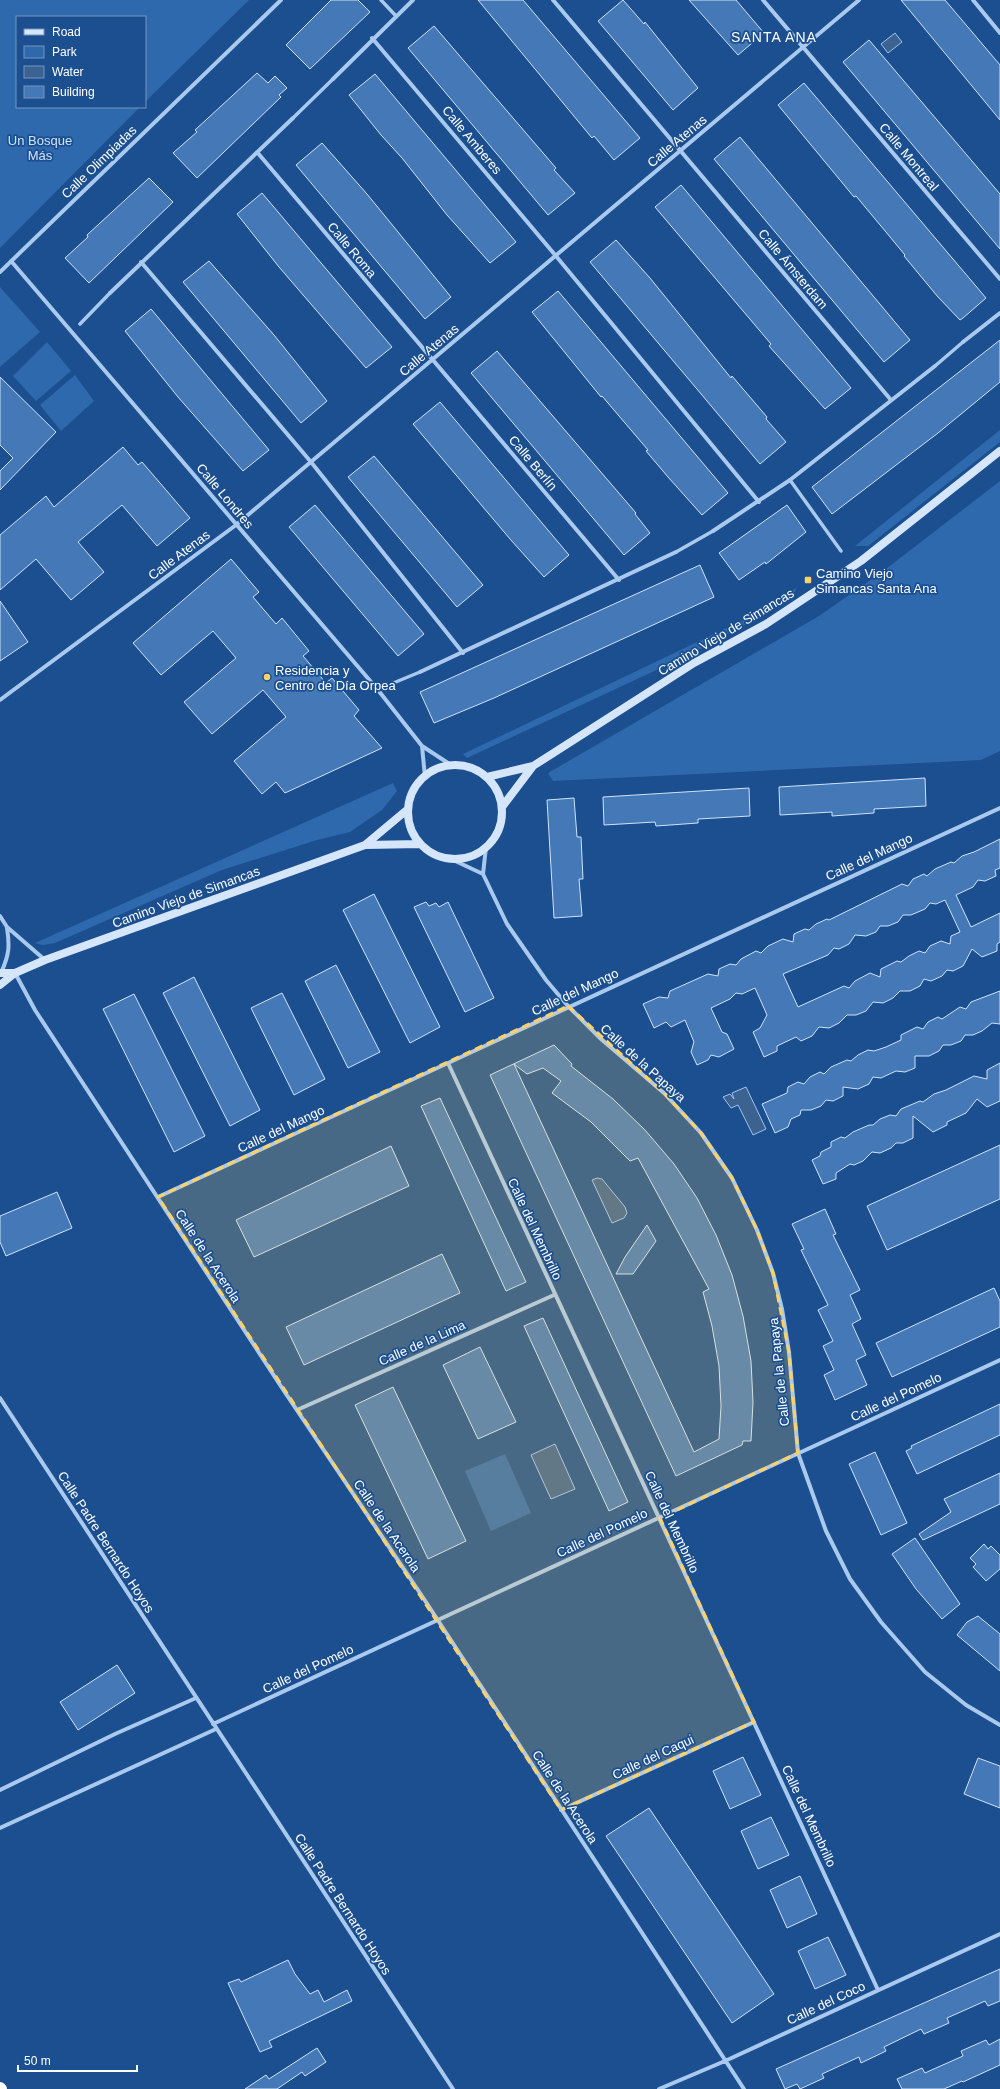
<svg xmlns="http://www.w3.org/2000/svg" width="1000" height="2089" font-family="Arial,sans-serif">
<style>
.green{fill:#2e69ad}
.water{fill:#3c6290;stroke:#9cc4f0}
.building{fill:#4478b7;stroke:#cfe3fa;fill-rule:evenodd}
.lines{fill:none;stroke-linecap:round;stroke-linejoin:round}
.pedestrian{stroke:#a9c9ee;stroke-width:3.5}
.minor{stroke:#a9c9ee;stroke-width:4}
.secondary{stroke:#d6e6fa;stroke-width:8}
.motorway{stroke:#fff;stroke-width:12}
.marked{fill:#ffd166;fill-opacity:0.2;stroke:#ffd166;stroke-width:3;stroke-dasharray:8 5;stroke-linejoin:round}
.poi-dot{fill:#ffd166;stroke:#1b4f8f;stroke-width:1.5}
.labels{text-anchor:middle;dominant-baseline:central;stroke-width:3.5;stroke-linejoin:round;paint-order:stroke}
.park-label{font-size:13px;fill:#cfe3fa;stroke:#1b4f8f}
.street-label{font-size:13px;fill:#fff;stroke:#1b4f8f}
.poi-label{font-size:13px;fill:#fff;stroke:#1b4f8f;text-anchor:start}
.neighbourhood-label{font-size:14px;letter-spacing:1px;fill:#fff;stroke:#1b4f8f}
</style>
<rect width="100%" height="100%" fill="#1b4f8f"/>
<path class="green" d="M0 0H249L145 102V17H17V107H140L0 248Z
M0 287 40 332 0 367Z
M47 342 71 371 36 401 13 376Z
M75 375 94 401 61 431 40 405Z
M1000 430V442L868 546H855Z
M1000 481V751L981 760 553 781 548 773 819 616 882 572Z
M796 588 793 599 691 654 467 758 463 754 739 622Z
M393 783 397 791 382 810 350 832 317 840 222 870 55 943 43 945 35 943Z
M505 1454 531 1513 491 1531 465 1471Z"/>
<path class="water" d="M895 33 902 42 888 53 881 44Z
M746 1087 766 1129 753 1135 738 1105 731 1108 723 1097 730 1094 734 1099 732 1093Z
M597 1178 602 1179 625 1207 627 1213 624 1218 612 1223 592 1180Z
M555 1444 575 1489 551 1499 531 1455Z"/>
<path class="building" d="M331 0H358L370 12 310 69 286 45Z
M478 0H523L640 138 614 160 594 136 592 138Z
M623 0 644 24 645 22 698 88 673 110 598 21Z
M689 0H736L764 33 738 55Z
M901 0H945L1000 65V120Z
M434 26 556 168 554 170 575 193 548 215 408 48Z
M869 40 1000 194V249L843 62Z
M257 73 268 83 275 76 287 88 279 95 281 97 197 178 173 153 197 132 195 130Z
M375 74 516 242 490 263 447 215 402 158 381 135 349 95Z
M804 83 986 298 963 318 960 320 938 297 904 256 905 255 856 196 854 197 778 105Z
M740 137 910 340 884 362 714 159Z
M322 143 367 194 451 297 425 319 296 165Z
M149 178 173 202 89 283 65 258 88 237 87 235Z
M681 185 851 388 825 409 769 346 771 344 655 207Z
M262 193 392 347 366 368 279 267 237 214Z
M616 240 650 278 731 378 732 376 767 417 766 419 786 442 760 464 590 262Z
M209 261 274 335 327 401 301 423 183 282Z
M558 291 728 493 702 515 668 477 646 451 648 450 602 396 601 397 532 312Z
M151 309 269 450 243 471 178 397 125 331Z
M1000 340V382L938 433 832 514 812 487Z
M497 351 636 513 635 514 650 533 624 555 471 373Z
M0 377 56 432 0 490V471L13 458 0 445Z
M440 402 569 555 544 577 510 539 413 424Z
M123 447 138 465 142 462 190 518 157 546 122 505 78 542 104 572 71 600 36 559 0 590V535L46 496 54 507Z
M374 456 483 585 457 607 348 477Z
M315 505 424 634 398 656 289 527Z
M787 505 806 532 766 564 765 562 739 580 719 553Z
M231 559 259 592 253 597 276 624 282 618 309 651 303 656 326 683 332 678 359 710 354 716 382 748 285 793 276 782 262 794 234 761 286 717 263 690 212 734 184 702 236 658 213 631 161 675 133 643Z
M700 565 714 597 494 698 434 723 420 692Z
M0 601 28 642 0 661Z
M925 778 926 806 874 809V813L832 816V812L780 815 779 787Z
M749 788 750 816 698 819V823L656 826 655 822 604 825 603 797Z
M574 798 577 837H581L583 879H579L582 916 554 918 547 800Z
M1000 839V868L995 870 996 876 985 881 978 880 973 887 956 895 971 927 1000 913V942L997 944V951L982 957 972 949 963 966 953 971 947 970 942 976 931 981 924 979 920 986 910 991H900L893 998 883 1003 873 1002 866 1011 856 1015H847L839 1023 829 1028 819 1027 812 1036 801 1041 796 1037 777 1046V1051L764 1057 753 1032 760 1028 767 1015 755 988 742 994 736 993 730 999 711 1008 722 1032 727 1034 734 1049 719 1057 711 1055 708 1060 697 1065 691 1052 694 1042 685 1020 671 1027 666 1022 654 1028 643 1004 659 997 668 998 670 991 708 974 718 976 719 969 730 964 736 965 741 959 756 951 761 953 768 946 783 939 793 942 794 934 805 929 809 930 816 924 827 919 829 920 902 884 908 886 913 879 924 874 927 876 935 869 951 862 954 863 962 856 974 852ZM945 900 960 932 951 936 950 944 941 941 930 946 925 953 919 951 909 956 901 962 897 961 881 969 880 977 870 973 855 981 849 988 844 986 798 1007 783 974 828 955 834 948 839 949 849 944 855 935 866 936 876 932 880 926H888L898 922 903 915H911L925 909 930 903 936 904Z
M374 894 440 1027 410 1043 343 910Z
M426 902 429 906 436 903 439 907 448 902 494 998 465 1012 414 907Z
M336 965 380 1052 348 1068 305 981Z
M194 977 260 1110 230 1126 163 993Z
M1000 991V1024L992 1023 982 1031 973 1035H965L961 1041 951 1045H943L939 1051 929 1056H915V1068L905 1072 896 1071 881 1078 873 1077 869 1084 858 1089 843 1087V1096L833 1101 826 1100 821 1106 811 1110H801L800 1115 791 1119 788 1127 775 1133 762 1104 787 1093 788 1087 798 1082 804 1084 810 1077 820 1072 824 1074 831 1067 847 1060 851 1061 858 1055 868 1050 874 1051 886 1047 901 1040V1035L917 1027 923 1029 928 1022 938 1017 942 1019 960 1007 966 1009 971 1002Z
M282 993 325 1079 294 1095 251 1008Z
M134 994 205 1136 174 1152 103 1009Z
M554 1045 572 1064 571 1066 613 1099 645 1130 674 1164 697 1198 716 1235 732 1275 743 1316 751 1361 753 1402 751 1441H743L742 1445 676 1476 490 1075ZM514 1064 527 1074 543 1068 561 1081 552 1093 591 1122 630 1161 638 1158 709 1289 703 1292 712 1326 719 1366 721 1406 719 1439 694 1452Z
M1000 1063V1101L987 1107 977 1099 966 1113 947 1122V1125L933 1132 913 1116V1138L903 1143H896L891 1148 880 1153 872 1152 863 1161 854 1165 850 1164 836 1173V1179L823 1184 812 1160 820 1156 821 1152 831 1147V1142L841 1137 845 1138 853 1132 869 1125H873L880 1119 890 1115 896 1116 901 1109 920 1101 923 1102 934 1094 946 1090 974 1076 987 1079V1070Z
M440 1098 526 1282 506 1291 421 1106Z
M1000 1145V1199L887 1250 867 1206Z
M391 1146 409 1186 254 1257 236 1220Z
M57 1192 72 1228 6 1256 0 1242V1216Z
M825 1209 836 1234 833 1235 860 1290 850 1295 861 1319 852 1324 866 1355 856 1360 867 1385 835 1400 824 1375 834 1370 823 1346 833 1341 818 1310 828 1305 801 1250 804 1249 792 1224Z
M647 1225 656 1241 633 1274H616L625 1257Z
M442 1254 460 1293 304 1365 286 1327Z
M994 1288 1000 1301V1327L892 1377 876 1343Z
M543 1318 628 1502 609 1511 524 1326Z
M480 1347 516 1422 478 1439 443 1365Z
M393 1387 466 1541 428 1559 355 1405Z
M1000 1404V1435L917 1474 906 1451 912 1448 911 1446Z
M875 1452 907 1523 881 1535 849 1464Z
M1000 1473V1504L923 1540 919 1534 951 1512 944 1499Z
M915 1538 960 1604 942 1619 916 1589 892 1554Z
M984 1544 988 1549 991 1546 1000 1555V1569L986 1581 973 1567 976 1564 970 1558Z
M978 1616 1000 1634V1671L957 1635 967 1622Z
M117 1665 135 1693 78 1730 60 1702Z
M743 1757 761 1795 730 1809 713 1771Z
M978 1758 1000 1766V1808L964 1794Z
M649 1808 774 1994 732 2023 606 1836Z
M771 1817 789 1855 758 1869 741 1831Z
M800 1876 817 1914 787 1928 770 1890Z
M828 1937 846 1975 815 1989 798 1951Z
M288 1960 295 1974 310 1994 318 1990 324 2002 347 1990 352 2001 269 2041 272 2047 260 2052 228 1983 239 1979 241 1982Z
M1000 1969V2001L988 2006 985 2001 974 2006 947 2018 949 2023 924 2034 921 2029 884 2047 886 2051 861 2063 859 2057 822 2074 824 2078 800 2089 797 2084 785 2089 776 2069Z
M1000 2039V2065L963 2082 962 2081 944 2089H902L897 2079 922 2068 925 2073 936 2068 963 2056 961 2051 986 2040 989 2045Z
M317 2048 326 2062 305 2076 302 2072 277 2089H245L266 2075 269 2079Z"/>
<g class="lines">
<path class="pedestrian" d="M381 0 396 16
M293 118 333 79
M80 324 110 293
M935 366 963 342
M790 480 841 551
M676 552 713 531
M386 686 420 672"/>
<path class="minor" d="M553 0 891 400
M763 0 1000 279
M973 0 1000 33
M372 38 556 256 759 502
M333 79 413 0
M257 152 619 580
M11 261 378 690 422 746 451 765
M141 262 311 462 463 653
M0 272 281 0
M110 293 293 118
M963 342 1000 313
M713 531 790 480 935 366
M420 672 676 552
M0 700 236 525 859 0
M422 746 425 777
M486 847 483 874 507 924 546 980 568 1006 601 1039 664 1093 701 1133 732 1178 757 1230 773 1273 782 1309 789 1352 798 1453 826 1531 850 1579 881 1622 925 1672 966 1705 1000 1725
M451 859 483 874
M0 916 7 927 45 960
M1 973C9 955 10 947 7 928
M15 973 35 1010 284 1391 424 1599 744 2089
M448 1063 878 1990
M158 1197 1000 808
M0 1398 453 2089
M297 1410 554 1295
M213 1724 1000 1360
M0 1790 115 1734 196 1698
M561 1810 754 1722
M0 1828 216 1729
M659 2089 725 2061 1000 1934"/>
<path class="secondary" d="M408 812a47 47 0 1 1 94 0a47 47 0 1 1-94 0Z
M487 777 533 766 694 663 766 624 861 561 1000 451
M502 807 533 766
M365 845 408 809
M0 973H15
M0 985 15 973 45 960 365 845 420 844"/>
<path class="motorway" d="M0 2088 1 2089"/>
</g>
<path class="marked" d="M568 1006 664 1093 701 1133 732 1178 757 1230 773 1273 789 1352 798 1453 660 1518 754 1722 561 1810 158 1197Z"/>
<g class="poi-dot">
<rect x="804" y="576" width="8" height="8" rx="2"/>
<circle cx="267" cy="677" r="4"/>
</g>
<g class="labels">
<g class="park-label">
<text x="40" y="140">Un Bosque<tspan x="40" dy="15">Más</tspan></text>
</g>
<g class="street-label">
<text transform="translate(472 140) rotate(50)">Calle Amberes</text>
<text transform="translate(677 141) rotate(-40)">Calle Atenas</text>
<text transform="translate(909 157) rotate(50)">Calle Montreal</text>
<text transform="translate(99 162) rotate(-44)">Calle Olimpiadas</text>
<text transform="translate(352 250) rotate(50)">Calle Roma</text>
<text transform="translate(793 269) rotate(50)">Calle Ámsterdam</text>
<text transform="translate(429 350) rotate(-40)">Calle Atenas</text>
<text transform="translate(533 463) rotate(50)">Calle Berlín</text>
<text transform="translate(225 496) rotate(50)">Calle Londres</text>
<text transform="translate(179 555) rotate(-37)">Calle Atenas</text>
<text transform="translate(726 632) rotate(-31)">Camino Viejo de Simancas</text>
<text transform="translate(869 857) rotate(-25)">Calle del Mango</text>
<text transform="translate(186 897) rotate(-20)">Camino Viejo de Simancas</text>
<text transform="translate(575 992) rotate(-25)">Calle del Mango</text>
<text transform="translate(643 1063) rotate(42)">Calle de la Papaya</text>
<text transform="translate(281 1129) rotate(-25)">Calle del Mango</text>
<text transform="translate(535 1229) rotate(65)">Calle del Membrillo</text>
<text transform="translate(208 1256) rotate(57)">Calle de la Acerola</text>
<text transform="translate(422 1343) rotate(-24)">Calle de la Lima</text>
<text transform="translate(779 1372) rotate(-96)">Calle de la Papaya</text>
<text transform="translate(896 1397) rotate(-25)">Calle del Pomelo</text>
<text transform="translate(672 1522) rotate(65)">Calle del Membrillo</text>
<text transform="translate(387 1526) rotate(56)">Calle de la Acerola</text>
<text transform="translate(602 1533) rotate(-25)">Calle del Pomelo</text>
<text transform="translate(106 1542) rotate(57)">Calle Padre Bernardo Hoyos</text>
<text transform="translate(308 1669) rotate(-25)">Calle del Pomelo</text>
<text transform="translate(653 1757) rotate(-25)">Calle del Caqui</text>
<text transform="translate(565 1797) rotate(57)">Calle de la Acerola</text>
<text transform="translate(809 1816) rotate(65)">Calle del Membrillo</text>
<text transform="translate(343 1904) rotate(57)">Calle Padre Bernardo Hoyos</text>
<text transform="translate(826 2003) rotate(-25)">Calle del Coco</text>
</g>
<g class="poi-label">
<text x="816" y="573">Camino Viejo<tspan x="816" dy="15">Simancas Santa Ana</tspan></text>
<text x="275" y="670">Residencia y<tspan x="275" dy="15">Centro de Día Orpea</tspan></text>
</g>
<g class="neighbourhood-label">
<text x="774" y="37">SANTA ANA</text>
</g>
</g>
<rect x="16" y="16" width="130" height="92" fill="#1b4f8f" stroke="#7695bc"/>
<rect x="24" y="29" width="20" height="6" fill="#d6e6fa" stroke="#7695bc"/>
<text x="52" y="36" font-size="12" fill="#ffffff">Road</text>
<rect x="24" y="46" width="20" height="12" fill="#2e69ad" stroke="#7695bc"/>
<text x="52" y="56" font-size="12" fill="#ffffff">Park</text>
<rect x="24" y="66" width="20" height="12" fill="#3c6290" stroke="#7695bc"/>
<text x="52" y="76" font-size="12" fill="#ffffff">Water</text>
<rect x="24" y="86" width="20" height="12" fill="#4478b7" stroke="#7695bc"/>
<text x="52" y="96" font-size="12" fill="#ffffff">Building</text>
<path d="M18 2065v6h119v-6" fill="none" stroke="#ffffff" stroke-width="2"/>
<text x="24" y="2065" font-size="12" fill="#ffffff" stroke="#1b4f8f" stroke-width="3" paint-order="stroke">50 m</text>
</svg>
